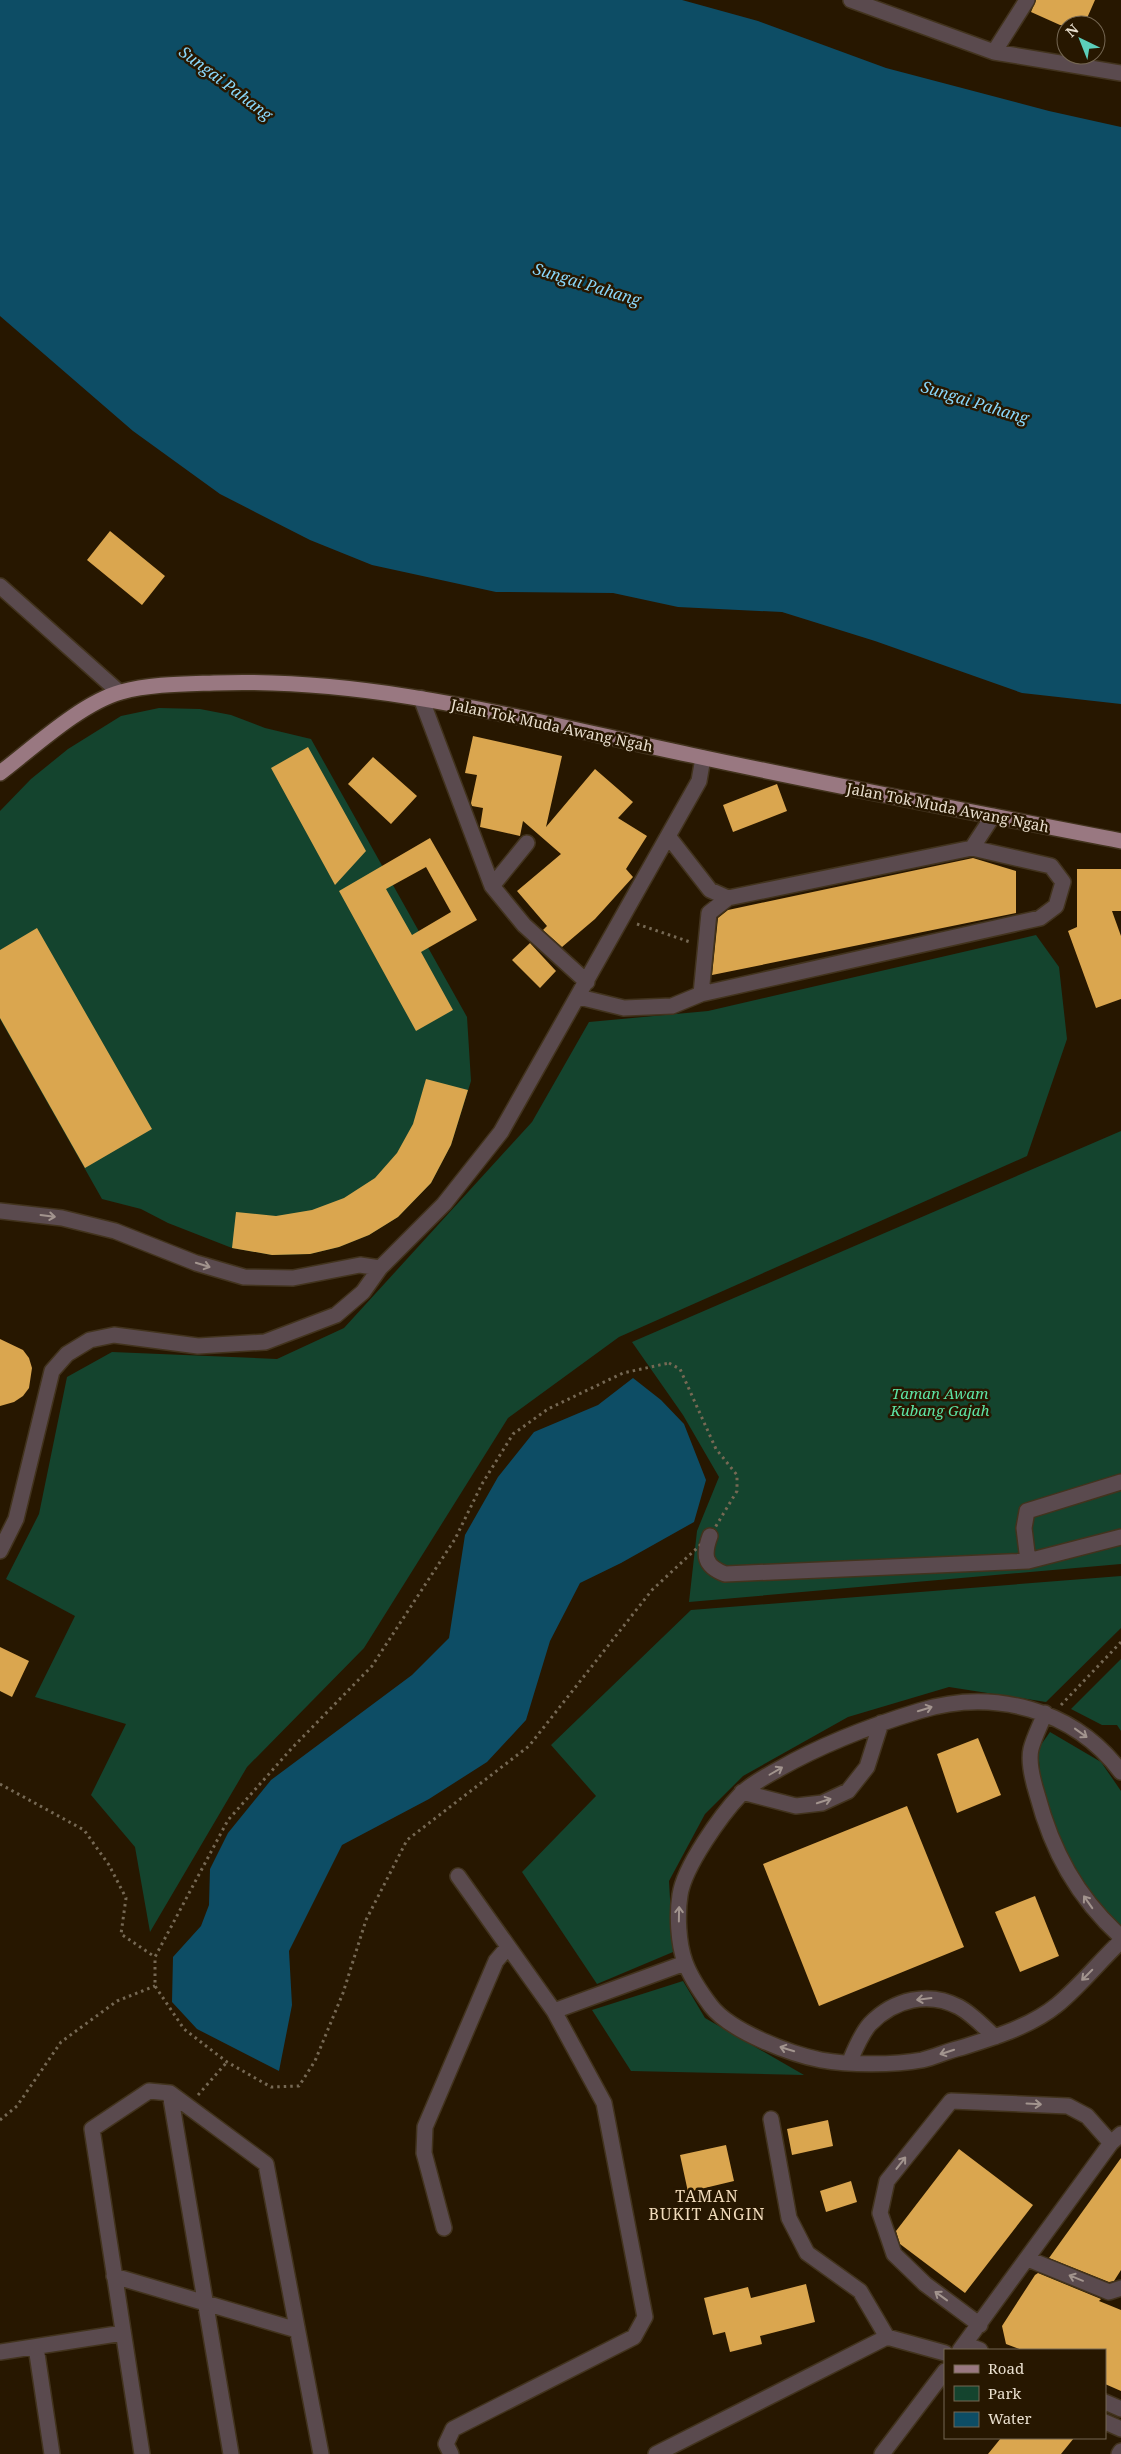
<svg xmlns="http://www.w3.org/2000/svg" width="1121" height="2454" font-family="'Noto Serif',serif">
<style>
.green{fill:#14442e}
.water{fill:#0d4d65}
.building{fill:#daa64f;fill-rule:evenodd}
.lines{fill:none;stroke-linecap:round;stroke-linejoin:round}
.minor-casing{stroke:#42331d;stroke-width:18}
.major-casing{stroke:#42331d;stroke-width:18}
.path{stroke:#766954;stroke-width:3;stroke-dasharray:2.5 4;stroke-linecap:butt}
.minor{stroke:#5a4a4e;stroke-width:15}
.major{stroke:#997881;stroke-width:15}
.oneway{stroke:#a2948e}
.labels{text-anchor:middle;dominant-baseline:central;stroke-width:5;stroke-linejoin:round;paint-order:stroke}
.street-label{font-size:15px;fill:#e9dfce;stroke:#271700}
.park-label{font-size:15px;font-style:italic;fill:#5de4a4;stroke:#271700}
.water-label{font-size:16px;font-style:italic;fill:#8ad7fa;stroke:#271700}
.neighbourhood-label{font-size:16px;letter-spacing:1px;fill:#f2dcbc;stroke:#271700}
</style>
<rect width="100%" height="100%" fill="#271700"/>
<path class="green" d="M159 708 200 709 231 715 265 728 311 739 467 1017 471 1081 451 1145 431 1183 398 1217 369 1235 339 1247 310 1254 272 1255 232 1248 168 1223 141 1209 102 1199 0 1019V811L31 779 68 749 121 716Z
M1036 935 1059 967 1067 1039 1027 1156 619 1337 508 1418 364 1648 247 1767 150 1932 135 1847 91 1795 126 1724 35 1697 75 1616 6 1579 39 1514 67 1377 112 1352 277 1359 344 1328 532 1122 589 1022 708 1011Z
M1121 1131V1564L689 1602 697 1531 719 1477 683 1415 632 1342Z
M1121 1576V1628L1046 1702 949 1687 848 1717 743 1776 705 1814 669 1881 673 1952 597 1984 522 1872 596 1796 551 1745 691 1610Z
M1121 1659V1731L1117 1725H1102L1071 1709Z
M1050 1732 1101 1762 1121 1791V1929L1101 1909 1064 1849 1041 1785 1038 1749Z
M683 1981 705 2018 804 2075 631 2071 592 2010Z"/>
<path class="water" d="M0 0H682L758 21 886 68 1049 111 1121 127V704L1022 693 875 641 782 612 678 607 613 593 496 592 372 565 310 540 220 494 133 431 0 316Z
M633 1378 661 1400 684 1424 706 1480 694 1522 621 1563 580 1583 550 1641 526 1720 487 1762 429 1799 342 1845 289 1951 292 2005 279 2071 197 2029 172 2002 173 1957 201 1926 209 1905 210 1869 228 1833 271 1780 412 1675 449 1638 465 1535 498 1477 534 1432 598 1405Z"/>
<path class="building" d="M1036 0H1095L1084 25H1060L1031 12Z
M110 531 165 576 142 605 87 560Z
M473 736 562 756 546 827 595 769 633 802 618 818 647 836 626 869 633 877 595 919 562 947 543 930 547 926 517 891 561 854 523 821 520 836 480 827 483 808 472 806 471 803 477 775 465 773Z
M308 747 366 851 335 885 271 768Z
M373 757 417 796 391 824 348 784Z
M777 784 787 811 733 832 723 805Z
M430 838 477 920 421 952 453 1010 416 1031 339 891ZM426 867 451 912 412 935 386 889Z
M973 858 1016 871V913L712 975 718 918 728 910Z
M1077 869H1121V911H1112L1121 936V999L1096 1008 1068 931 1077 927Z
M37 928 152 1129 85 1168 0 1018V950Z
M530 943 556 971 540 988 512 960Z
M426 1079 468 1090 451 1145 431 1183 398 1217 369 1235 339 1247 310 1254 272 1255 232 1248 236 1212 276 1216 312 1210 344 1198 375 1178 397 1153 413 1124Z
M0 1339 23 1350 29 1358 32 1368 29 1388 23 1396 14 1402 0 1406Z
M0 1647 29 1661 12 1697 0 1691Z
M978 1738 1001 1795 957 1813 937 1754Z
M907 1806 964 1947 819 2006 763 1864Z
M1035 1896 1059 1956 1020 1972 995 1912Z
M828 2120 833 2146 792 2155 787 2129Z
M726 2145 734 2181 688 2192 680 2155Z
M959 2149 1033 2205 965 2293 900 2244 896 2231Z
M1121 2158V2270L1114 2281 1109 2282 1049 2258Z
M851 2181 857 2202 826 2212 820 2191Z
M1038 2273 1101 2299 1099 2301 1121 2310V2391L1105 2384V2350H1022L1006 2344 1002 2326 1035 2275Z
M806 2284 815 2322 760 2336 762 2344 730 2352 725 2332 713 2335 704 2298 748 2287 751 2298Z
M1001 2438H1074L1061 2454H988Z"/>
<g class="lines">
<g class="minor-casing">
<path id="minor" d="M851 0 994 52 1121 73
M994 52 1027 0
M0 586 119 692
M421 698 492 886 524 925 587 982
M668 836 710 890 728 898
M972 848 1051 866 1063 882 1056 906 1040 918 701 994 709 913 728 898 972 848 993 816
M492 886 527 843
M579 997 624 1008 672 1006 701 994
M0 1211 62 1218 115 1231 196 1263 244 1277 293 1278 360 1265 380 1268
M710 1536C703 1555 704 1566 725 1574L1028 1561 1121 1537
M0 1551 16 1519 52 1371 67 1354 90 1340 114 1335 198 1346 265 1342 336 1315 363 1292 380 1268 444 1204 501 1132 699 781 703 758
M1028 1561 1024 1528 1027 1511 1121 1482
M1045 1713C1041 1724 1034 1737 1031 1749 1028 1762 1033 1781 1037 1794 1052 1851 1077 1897 1121 1937
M1121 1772C1074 1709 993 1688 919 1711 870 1726 823 1744 779 1769 766 1776 751 1784 741 1794 721 1815 684 1867 680 1895 677 1914 678 1943 685 1962 690 1976 702 1994 711 2006 730 2031 790 2054 821 2060 848 2065 895 2065 922 2060 935 2057 947 2051 960 2048 992 2038 1030 2027 1057 2005 1080 1986 1100 1961 1121 1941
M742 1792 796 1806 822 1803 848 1791 867 1767 881 1723
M554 2011 685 1963
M850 2061C855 2049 861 2034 870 2024 894 1999 929 1991 959 2007 972 2014 984 2027 995 2037
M170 2093 231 2454
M771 2119 789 2218 807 2253 860 2291 887 2337
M444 2228 424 2153 425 2127 496 1961 508 1947
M1028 2259 1109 2292 1121 2288
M114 2276 297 2330
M980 2325 925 2284 894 2254 880 2213 887 2181 951 2101 1068 2106 1087 2116 1111 2143
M965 2344 980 2350
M36 2347 52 2454
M960 2350 1111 2143 1121 2134
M0 2352 123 2333
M1105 2402 1121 2409
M1105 2422 1121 2429
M142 2454 92 2129 149 2091 170 2093 266 2164 321 2454
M451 2454 446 2444 453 2429 634 2337 645 2317 604 2103 554 2011 458 1876
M656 2454 887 2337 945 2353
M882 2454 945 2371
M1119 2454 1121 2451"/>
</g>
<g class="major-casing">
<path id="major" d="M0 773C33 748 81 703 121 692 150 684 183 684 214 683 376 677 534 722 691 755 834 786 978 813 1121 841"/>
</g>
<path class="path" d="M637 924 690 942
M669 1363 680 1369 716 1449 737 1475V1491L710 1536 652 1590 529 1746 407 1840 366 1920 343 1993 315 2061 299 2086 271 2087 227 2062 184 2029 155 1986V1957L228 1820 292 1748 372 1666 455 1539 482 1484 513 1434 548 1409 623 1373Z
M1061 1705 1121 1642
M0 1784 84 1830 109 1865 126 1898 121 1934 155 1957
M198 2095 227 2062
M0 2120 17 2106 61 2042 117 2001 155 1986"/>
<use href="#minor" class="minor"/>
<use href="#major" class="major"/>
</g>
<defs><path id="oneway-shaft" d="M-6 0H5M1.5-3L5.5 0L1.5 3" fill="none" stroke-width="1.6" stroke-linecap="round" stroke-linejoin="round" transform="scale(1.25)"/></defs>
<g class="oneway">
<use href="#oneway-shaft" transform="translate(48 1216) rotate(7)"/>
<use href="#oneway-shaft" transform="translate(203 1265) rotate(17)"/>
<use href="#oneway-shaft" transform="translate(925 1709) rotate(-17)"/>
<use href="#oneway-shaft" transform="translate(1081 1733) rotate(36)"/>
<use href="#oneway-shaft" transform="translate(776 1771) rotate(-30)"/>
<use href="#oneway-shaft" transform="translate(824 1801) rotate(-18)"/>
<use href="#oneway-shaft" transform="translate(1088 1902) rotate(-125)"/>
<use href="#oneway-shaft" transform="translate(679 1914) rotate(-89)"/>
<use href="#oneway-shaft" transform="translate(1087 1975) rotate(135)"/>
<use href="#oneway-shaft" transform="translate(924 1999) rotate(173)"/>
<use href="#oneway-shaft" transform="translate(787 2049) rotate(-163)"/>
<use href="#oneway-shaft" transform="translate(947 2052) rotate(162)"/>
<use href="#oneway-shaft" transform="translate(1034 2104) rotate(3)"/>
<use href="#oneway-shaft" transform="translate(901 2163) rotate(-52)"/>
<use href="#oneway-shaft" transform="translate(1076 2278) rotate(-158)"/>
<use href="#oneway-shaft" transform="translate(941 2296) rotate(-144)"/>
</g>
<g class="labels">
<g class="street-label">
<text transform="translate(552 725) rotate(12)">Jalan Tok Muda Awang Ngah</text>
<text transform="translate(948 807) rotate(11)">Jalan Tok Muda Awang Ngah</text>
</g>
<g class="park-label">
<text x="940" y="1393">Taman Awam<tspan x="940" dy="17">Kubang Gajah</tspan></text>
</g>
<g class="water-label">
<text transform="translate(226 83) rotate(37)">Sungai Pahang</text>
<text transform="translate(587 284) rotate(17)">Sungai Pahang</text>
<text transform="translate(975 402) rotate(17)">Sungai Pahang</text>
</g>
<g class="neighbourhood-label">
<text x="707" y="2196">TAMAN<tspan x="707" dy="18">BUKIT ANGIN</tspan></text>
</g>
</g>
<rect x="944" y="2349" width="162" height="90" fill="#271700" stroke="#756752"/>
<rect x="954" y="2365" width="25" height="8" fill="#997881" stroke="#756752"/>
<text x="988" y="2374" font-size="15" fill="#e9dfce">Road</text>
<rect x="954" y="2386" width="25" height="15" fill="#14442e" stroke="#756752"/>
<text x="988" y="2399" font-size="15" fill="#e9dfce">Park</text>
<rect x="954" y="2412" width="25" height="15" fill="#0d4d65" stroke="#756752"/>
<text x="988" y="2424" font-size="15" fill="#e9dfce">Water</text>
<g transform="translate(1081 40) rotate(317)"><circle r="24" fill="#271700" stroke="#756752"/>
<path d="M0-4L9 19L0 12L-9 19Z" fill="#5cceba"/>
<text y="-8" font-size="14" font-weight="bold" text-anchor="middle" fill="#e9dfce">N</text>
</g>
</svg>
